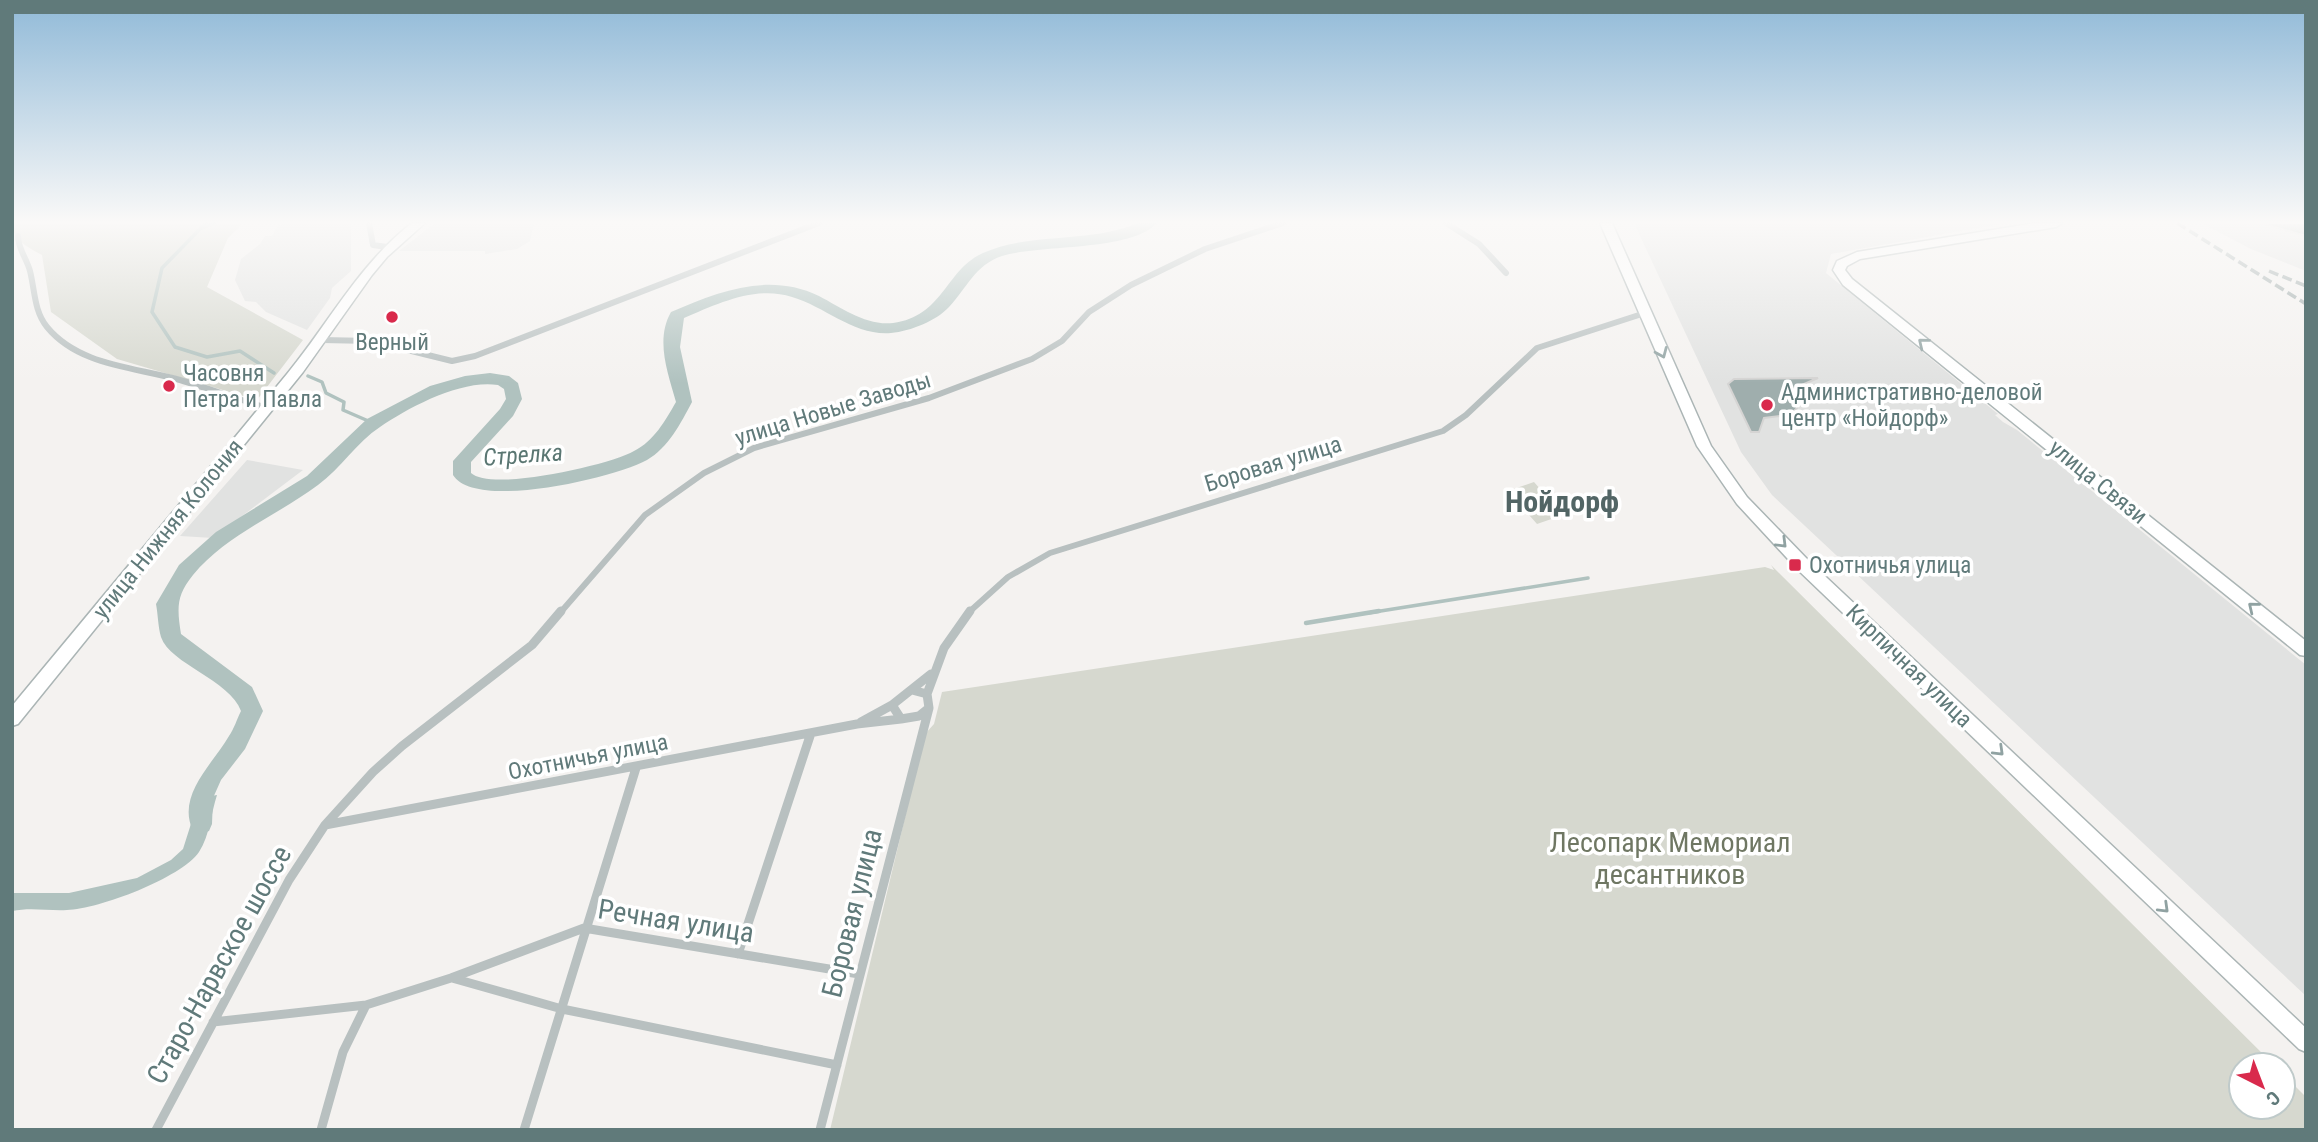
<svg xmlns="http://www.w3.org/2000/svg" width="2318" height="1142" font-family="'Roboto Condensed',sans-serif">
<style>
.built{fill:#e1e2e1}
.green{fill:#d6d8cf}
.water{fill:#b0c2bf}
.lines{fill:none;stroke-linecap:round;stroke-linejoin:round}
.stream-far1{stroke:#b0c2bf;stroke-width:3.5}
.stream{stroke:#b0c2bf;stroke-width:4.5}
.river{fill:#b0c2bf;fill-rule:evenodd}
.building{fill:#9faead;stroke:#d5d4d3;stroke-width:2}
.secondary-casing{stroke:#abb5b5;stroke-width:3}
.street-far1{stroke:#b8c0c0;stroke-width:6}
.street{stroke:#b8c0c0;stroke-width:9}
.secondary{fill:#fff;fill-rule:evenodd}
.rail{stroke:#98a5a5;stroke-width:3.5;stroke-dasharray:10 4.5;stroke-linecap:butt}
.oneway{stroke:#90a2a2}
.poi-dot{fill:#d92a4c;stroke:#fff;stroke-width:2.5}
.labels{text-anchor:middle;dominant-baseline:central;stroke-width:7;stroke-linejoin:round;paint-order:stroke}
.poi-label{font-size:23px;fill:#607a7a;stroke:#fff;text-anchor:start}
.street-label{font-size:23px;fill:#607a7a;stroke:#fff}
.water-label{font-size:24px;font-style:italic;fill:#5a7672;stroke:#fff}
.near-park-label{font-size:28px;fill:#6f7763;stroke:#fff}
.near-street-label{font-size:28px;fill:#607a7a;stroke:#fff}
.district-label{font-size:30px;font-weight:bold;fill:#526565;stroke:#fff}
</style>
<rect width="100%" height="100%" fill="#f4f2f0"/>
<path class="built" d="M293 223H351V271L332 288 330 298 307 330 266 312 256 302 245 301 235 280 241 259 260 244 265 236H272L278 225Z
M435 223H534L530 241 517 249 485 254V251H399Z
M1634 223H2006L1831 254 1826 273 1998 414 1995 415 2003 422 2017 430 2306 665V996L1772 495 1741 452Z
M2201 223H2306V271L2251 249Z
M247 460 303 470 213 538 180 536Z"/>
<path class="green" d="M12 223H243L228 238 207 287 303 340 257 400 117 359 51 312 42 255C19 243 13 236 12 223Z
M1534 482 1563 515 1537 524 1508 491Z
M1771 565 2274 1065H2241V1107H2283V1074L2306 1097V1130H830L925 734 934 724 942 692 1765 567 1774 570Z"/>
<path class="water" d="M217 795C211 813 210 835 199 852 181 878 99 909 67 910 48 911 31 907 12 911V893H69L137 878 171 860 183 849 196 808 194 799Z"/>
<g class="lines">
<path class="stream-far1" d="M206 223 162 268 152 312 175 347 207 357 240 351 274 373
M200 229 214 223
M308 376 322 382 326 393 344 402 343 410 373 423
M1368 613 1588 578"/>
<path class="stream" d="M1306 623 1379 611"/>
<path class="river" d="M1138 223H1157C1130 252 1040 244 1002 256 975 265 967 288 949 307 936 321 911 331 891 333 854 336 826 307 792 297 756 285 717 304 684 318L680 347 692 402C681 423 668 448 647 460 614 478 475 511 453 475V461L500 409 506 399 504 389 498 385C462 379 409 407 380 427 357 442 341 468 318 485 278 515 226 535 193 575 176 596 177 608 181 634L252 687 263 711 245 749 221 780 213 798 212 824 209 831 201 834 193 831C176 795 213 764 229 736 234 729 237 719 241 711 230 680 170 664 161 637 158 627 158 614 156 604L179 565 216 532 307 476 367 419 430 386 465 376 490 373 509 376 518 383 522 399 513 416 471 462V473C491 492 610 465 634 451 654 441 665 421 676 402 668 373 655 340 671 312 719 291 769 272 819 296 842 308 866 326 893 323 944 316 945 270 983 253 1029 232 1088 244 1138 223Z"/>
</g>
<path class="building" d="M2267 223H2306V236L2267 225Z
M1818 378 1795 388 1797 408 1794 411 1789 415 1764 418 1759 432H1751L1728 384 1734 379Z"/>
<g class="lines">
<g class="secondary-casing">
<path id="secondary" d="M412 223H425L387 257 372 275 303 372 18 724 12 726V706C104 595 196 485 287 374 329 323 359 264 412 223Z
M1600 223H1612L1711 446 1747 497 1810 562 2306 1028V1052L2299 1049 1798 570 1737 504 1697 446Z
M2036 223H2062L2056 227 1860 259 1847 266 1845 270 1852 279 2306 641V656L2300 655 1843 285 1833 270 1837 261 1857 252Z"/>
</g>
<path class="street-far1" d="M369 223 373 245 387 247
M1446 223 1479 244 1506 273
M18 236C18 249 27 259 30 271 35 291 34 311 47 327 79 366 135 367 180 380 209 389 238 399 267 408
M322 340 371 341 452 361 475 356 819 223
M560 613 645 515 704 473 754 448 929 398 1032 359 1062 341 1089 312 1131 285 1205 249 1283 223
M968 613 1008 577 1050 553 1443 431 1466 415 1537 348 1645 313"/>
<path class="street" d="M912 690 927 694 929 708 919 716 901 719 892 705 931 674
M927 694 944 648 970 611
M861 722 892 705
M325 825 857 724 901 719
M738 954 811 733
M452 978 562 1009 837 1065
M213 1022 366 1005 451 978 584 928 859 974
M156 1130 289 880 325 825 373 772 402 746 532 645 561 611
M321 1130 343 1052 366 1005
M524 1130 636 768
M820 1130 929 708"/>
<use href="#secondary" class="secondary"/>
<path class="rail" d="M2177 223 2306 304
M2269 271 2306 286"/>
</g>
<defs><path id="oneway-chevron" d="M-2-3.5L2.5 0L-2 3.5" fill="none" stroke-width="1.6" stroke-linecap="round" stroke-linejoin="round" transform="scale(1.75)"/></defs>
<g class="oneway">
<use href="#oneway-chevron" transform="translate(1923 343) rotate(-141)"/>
<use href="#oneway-chevron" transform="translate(1662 353) rotate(67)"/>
<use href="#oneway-chevron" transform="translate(1782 543) rotate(45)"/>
<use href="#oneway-chevron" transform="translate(2253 607) rotate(-141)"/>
<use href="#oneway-chevron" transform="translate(1999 751) rotate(44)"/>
<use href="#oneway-chevron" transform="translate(2164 908) rotate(44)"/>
</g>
<linearGradient id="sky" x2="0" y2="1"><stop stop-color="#91bad8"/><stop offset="0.58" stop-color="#faf9f8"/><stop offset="1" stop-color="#faf9f8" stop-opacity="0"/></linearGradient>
<rect width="2318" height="383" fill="url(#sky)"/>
<g class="poi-dot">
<circle cx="392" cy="317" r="7"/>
<circle cx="169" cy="386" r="7"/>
<circle cx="1767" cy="405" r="7"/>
<rect x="1788" y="558" width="14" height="14" rx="3.5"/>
</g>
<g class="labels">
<g class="poi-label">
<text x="392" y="342" text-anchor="middle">Верный</text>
<text x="183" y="373">Часовня<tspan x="183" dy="26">Петра и Павла</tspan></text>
<text x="1781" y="392">Административно-деловой<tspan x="1781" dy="26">центр «Нойдорф»</tspan></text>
<text x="1809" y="565">Охотничья улица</text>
</g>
<g class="street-label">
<text transform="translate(833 409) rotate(-17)">улица Новые Заводы</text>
<text transform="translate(1273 464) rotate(-17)">Боровая улица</text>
<text transform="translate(2098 482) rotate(39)">улица Связи</text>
<text transform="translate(168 529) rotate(-51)">улица Нижняя Колония</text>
<text transform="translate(1909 666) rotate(44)">Кирпичная улица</text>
<text transform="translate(588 757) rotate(-11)">Охотничья улица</text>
</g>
<g class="water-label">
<text transform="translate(523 455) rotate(-4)">Стрелка</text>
</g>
<g class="near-park-label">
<text x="1670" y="842">Лесопарк Мемориал<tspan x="1670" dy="32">десантников</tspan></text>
</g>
<g class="near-street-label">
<text transform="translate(852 913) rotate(-76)">Боровая улица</text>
<text transform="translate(676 921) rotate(9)">Речная улица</text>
<text transform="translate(219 965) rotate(-61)">Старо-Нарвское шоссе</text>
</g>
<g class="district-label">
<text x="1562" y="501">Нойдорф</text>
</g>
</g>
<rect width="2318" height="1142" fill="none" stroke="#607a7a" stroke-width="28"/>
<g transform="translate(2262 1086) rotate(138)"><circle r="33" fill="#ffffff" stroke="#bfcaca" stroke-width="2"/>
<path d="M0-5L12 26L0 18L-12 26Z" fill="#d92a4c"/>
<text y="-10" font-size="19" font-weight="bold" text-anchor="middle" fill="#607a7a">С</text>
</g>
</svg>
